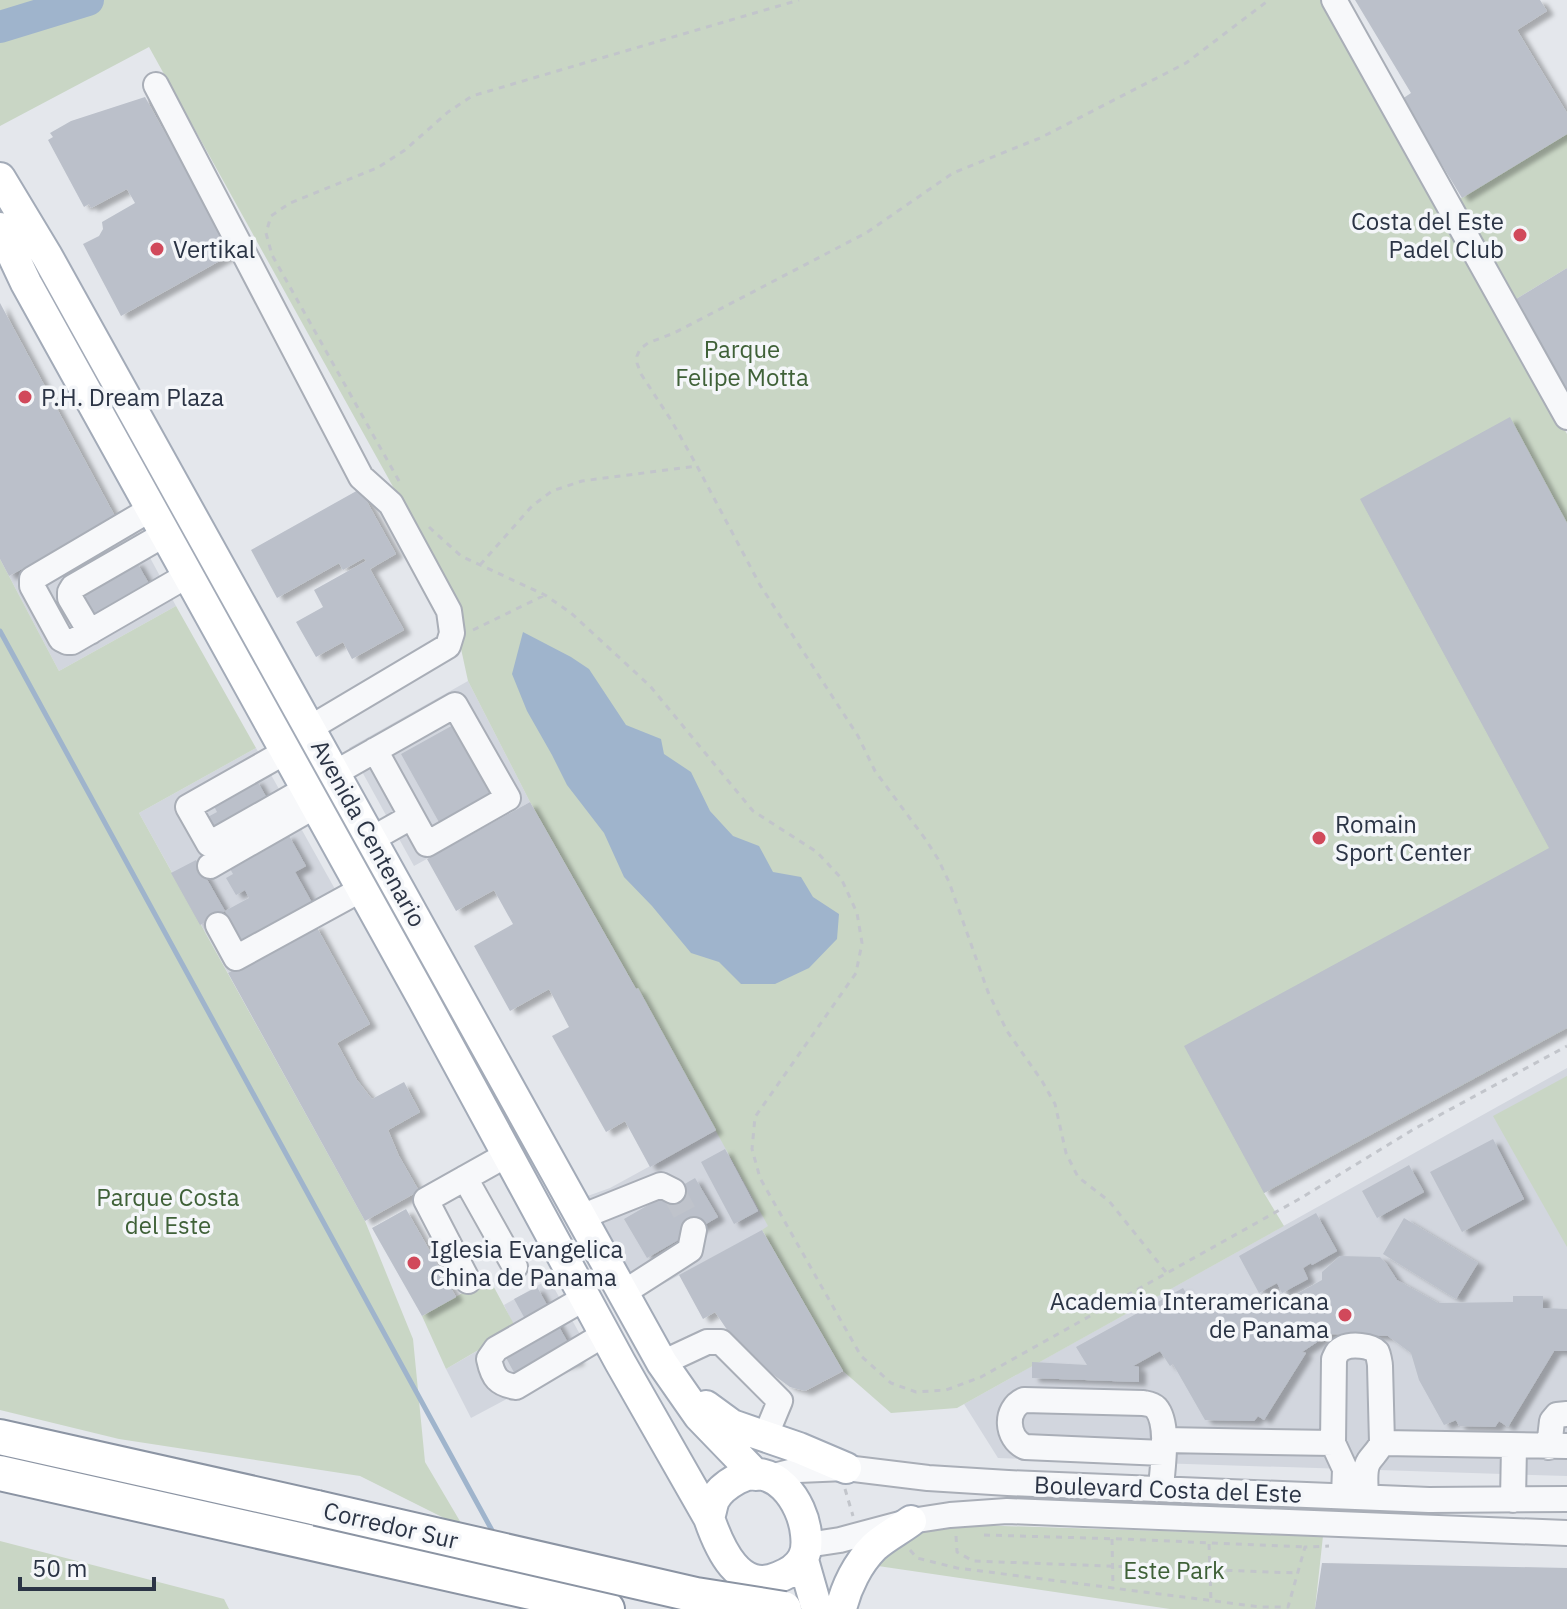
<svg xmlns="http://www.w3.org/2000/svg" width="1567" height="1609" font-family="'IBM Plex Sans',sans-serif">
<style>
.built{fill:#d2d6de}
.green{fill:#c9d6c5}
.water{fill:#9fb4cc}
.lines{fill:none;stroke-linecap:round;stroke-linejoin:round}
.stream{stroke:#9fb4cc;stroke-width:5}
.river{stroke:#9fb4cc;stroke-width:32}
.building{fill:#bbc0ca;filter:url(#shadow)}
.minor-tunnel{stroke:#bfc3cb;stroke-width:24;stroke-dasharray:24 12;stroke-linecap:butt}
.minor-casing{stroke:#a9aeb7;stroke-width:28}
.major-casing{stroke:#a3abb8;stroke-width:34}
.highway-casing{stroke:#8b94a3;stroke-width:38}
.path{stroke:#c2c5cb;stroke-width:3;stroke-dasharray:6 6;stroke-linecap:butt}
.minor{stroke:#f7f8fa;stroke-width:24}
.major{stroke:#fff;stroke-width:30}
.highway{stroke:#fff;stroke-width:34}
.highway-bridge-casing{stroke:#8b94a3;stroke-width:38;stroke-linecap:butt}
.highway-bridge{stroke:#fff;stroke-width:34}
.poi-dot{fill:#d1495b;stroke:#f4f6f9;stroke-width:3}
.labels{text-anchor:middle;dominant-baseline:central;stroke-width:7;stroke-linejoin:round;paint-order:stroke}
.poi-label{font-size:24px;fill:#2b3445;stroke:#f4f6f9;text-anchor:start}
.park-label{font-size:24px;fill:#3f6138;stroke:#f4f6f9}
.street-label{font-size:24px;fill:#2b3445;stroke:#f4f6f9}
</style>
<defs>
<filter id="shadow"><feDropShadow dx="7" dy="4" stdDeviation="2" flood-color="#0004"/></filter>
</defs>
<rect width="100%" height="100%" fill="#e4e7ec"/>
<path class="built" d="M126 513 176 606 59 671 9 576Z
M468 681 530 802 414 866 349 748Z
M256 748 345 907 228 973 139 813Z
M1567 1068V1476L998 1458 964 1404Z
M716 1130 769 1227 648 1292 612 1250 582 1198 610 1188Z
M549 1279 591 1354 471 1418 446 1369 515 1329 504 1305Z"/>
<path class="green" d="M0 0H1324L1567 434V1028L1264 1193 1284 1226 957 1408 891 1413 843 1371 762 1230 768 1226 638 989H636L530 802 468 681 447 584 149 47 0 126Z
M1567 134V268L1513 301 1453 203Z
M0 559 59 671 176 606 256 748 139 813 365 1221 413 1339 425 1462 464 1528 360 1476 119 1439 0 1410Z
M1567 1076V1247L1493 1116Z
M489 1278 516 1328 446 1369 422 1316Z
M941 1525H974L1323 1536 1315 1609H1170L878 1566C898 1539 910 1535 941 1525Z
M0 1541 224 1599 229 1609H0Z"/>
<path class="water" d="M523 632 571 657 589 669 626 725 661 739 664 754 691 772 710 811 733 836 759 846 773 872 801 877 813 897 839 914 837 939 809 968 775 984H741L719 962 691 953 652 906 624 877 604 833 567 785 552 755 527 711 512 674Z"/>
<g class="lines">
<path class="stream" d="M0 631 494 1534"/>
<path class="river" d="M0 27 88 0"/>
</g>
<path class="building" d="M1355 0H1540L1547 11 1517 30 1567 113V134L1462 198 1402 99 1411 93Z
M145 97 232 254 121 316 83 244 99 236 103 229 102 222 135 203 127 189 91 208 89 204 84 207 48 140 53 137 50 133 71 121Z
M1567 268V390L1513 301Z
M0 303 116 518 9 576 0 559Z
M1510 417 1567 523V1028L1264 1193 1184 1046 1549 848 1360 499Z
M360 489 396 554 370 569 404 630 352 659 343 642 316 657 296 622 323 607 314 590 366 561 364 558 343 570 339 563 277 598 251 550Z
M136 561 151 587 94 619 79 593Z
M455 724 494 794 440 824 401 754Z
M256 779 268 800 211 832 204 819 217 812 213 804Z
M530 802 636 989 638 988 716 1130 650 1167 625 1121 606 1132 552 1036 569 1027 549 989 510 1011 474 946 513 924 494 890 456 911 427 859Z
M288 834 306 866 295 872 315 908 244 946 225 911 249 898 245 890 236 895 226 878 233 874 229 867Z
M196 860 225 911 200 925 171 873Z
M315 924 370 1024 337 1043 357 1080 372 1099 404 1082 420 1112 388 1130 399 1156 419 1191 365 1221 228 973Z
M1493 1139 1524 1199 1462 1232 1430 1172Z
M725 1149 758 1211 734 1224 701 1162Z
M1409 1165 1424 1192 1377 1218 1362 1191Z
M695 1178 718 1217 647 1258 624 1219Z
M406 1209 456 1297 422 1316 372 1228Z
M1316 1213 1337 1251 1312 1265 1311 1263 1303 1268 1308 1279 1282 1293 1277 1283 1259 1293 1239 1256Z
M1404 1218 1478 1263 1456 1299 1383 1254Z
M762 1230 843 1371 805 1391 790 1387 752 1359 732 1337 715 1312 703 1319 679 1275Z
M1340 1256 1380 1257 1386 1263 1397 1280 1438 1303 1513 1302V1296H1543V1308L1567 1309V1351H1554L1508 1427 1499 1421 1495 1427 1459 1426 1456 1420 1444 1425 1419 1380 1411 1353 1388 1336 1329 1334 1302 1352 1306 1353 1264 1420 1258 1416 1254 1421 1205 1420 1173 1364 1170 1366 1160 1351 1133 1366 1139 1367V1382L1032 1378V1362L1087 1365 1076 1347 1183 1288 1193 1304 1198 1303V1297L1277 1299V1305L1322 1280V1272Z
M537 1287 578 1361 517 1378 504 1354 535 1337 514 1299Z
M1322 1563 1567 1568V1609H1315Z"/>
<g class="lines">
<path class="minor-tunnel" d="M673 1191 694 1230"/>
<g class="minor-casing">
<path id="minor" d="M1334 0 1567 417
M156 85 361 477 391 504 449 611 452 633 448 646 310 728
M151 509 32 579V586L61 639 67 642H72L188 575
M90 632 70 598V592L73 587 165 534
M285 752 188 807 209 844 306 789
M335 773 455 705 508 798 427 844 375 750
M372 839 411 817
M210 866 315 806
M218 925 236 958 362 889
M465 1178 515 1267
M581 1217 661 1185 673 1191
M468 1281 426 1200 508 1154
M623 1293 690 1250 694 1230
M585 1298 496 1349 489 1359C493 1378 498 1384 516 1387L605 1334
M662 1363 707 1342H721L780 1401 765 1437
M1164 1440 1333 1443
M1382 1443 1567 1446
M1549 1447 1552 1421 1557 1415 1567 1414
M770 1477 798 1470 846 1468 928 1478 1008 1483 1429 1500 1567 1499
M1161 1489C1162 1469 1170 1424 1156 1408 1152 1404 1148 1404 1143 1403L1024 1400C1004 1409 1006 1438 1025 1447L1163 1453
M1344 1496 1345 1469 1333 1443 1334 1359C1337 1353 1337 1351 1343 1348 1351 1344 1371 1345 1377 1352 1378 1354 1380 1363 1380 1366L1382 1443C1378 1451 1373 1455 1369 1461 1363 1470 1366 1486 1366 1497
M1513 1500 1514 1446
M807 1545 840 1540 911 1521 950 1515 1007 1511 1567 1533"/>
</g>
<g class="major-casing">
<path id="major" d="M0 178 47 256 662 1363 699 1416 756 1475
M0 228 26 283 423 999 620 1362 709 1518C719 1547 739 1595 779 1577 789 1573 798 1568 803 1558 807 1551 807 1543 806 1534 803 1502 774 1459 737 1479 728 1484 719 1490 714 1500 712 1505 711 1512 709 1518
M706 1406 732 1425 799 1448 846 1468
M803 1560 817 1609
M841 1609C846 1587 858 1563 874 1547 885 1537 899 1530 911 1521"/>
</g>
<g class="highway-casing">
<path id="highway" d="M0 1437 317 1508
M0 1473 607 1609"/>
</g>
<path class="path" d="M399 481 272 255 266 233 271 216 290 203 377 168 405 150 448 112 472 96 799 0
M429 527 461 556 545 595 571 613 650 686 753 811 817 852 841 878 857 913 862 943 856 973 755 1117 752 1149 760 1178 861 1356 891 1383 916 1392 946 1390 981 1377 1301 1198 1414 1129 1567 1046
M480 565 532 506 552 491 582 481 697 466
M473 630 545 595
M1166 1272 1109 1201 1078 1177 1066 1153 1055 1104 1042 1081 1007 1031 988 992 949 882 938 859 926 840 875 771 858 736 760 585 697 466 671 420 641 374 637 363V356L640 349 648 343 674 333 866 233 953 173 1040 138 1186 63 1269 0
M845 1489 853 1516
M984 1535 1122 1539 1305 1547
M956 1536 957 1552 973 1561 1297 1573
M1112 1539 1113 1589
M1209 1544 1211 1601
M910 1550 917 1558 957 1568 1261 1607H1288L1305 1547 1329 1546"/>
<use href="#minor" class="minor"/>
<use href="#major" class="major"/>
<use href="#highway" class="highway"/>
<g class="highway-bridge-casing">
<path id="highway-bridge" d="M317 1508 696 1595 784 1609"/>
</g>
<use href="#highway-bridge" class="highway-bridge"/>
</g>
<g class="poi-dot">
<circle cx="1520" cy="235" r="8"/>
<circle cx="157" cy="249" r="8"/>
<circle cx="25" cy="397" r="8"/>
<circle cx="1319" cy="838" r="8"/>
<circle cx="414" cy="1263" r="8"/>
<circle cx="1345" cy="1315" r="8"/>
</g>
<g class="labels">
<g class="poi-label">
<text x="1504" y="221" text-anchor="end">Costa del Este<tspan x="1504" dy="28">Padel Club</tspan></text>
<text x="173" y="249">Vertikal</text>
<text x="41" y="397">P.H. Dream Plaza</text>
<text x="1335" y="824">Romain<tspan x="1335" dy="28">Sport Center</tspan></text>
<text x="430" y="1249">Iglesia Evangelica<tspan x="430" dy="28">China de Panama</tspan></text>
<text x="1329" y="1301" text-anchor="end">Academia Interamericana<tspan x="1329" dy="28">de Panama</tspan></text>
</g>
<g class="park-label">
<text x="742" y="349">Parque<tspan x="742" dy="28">Felipe Motta</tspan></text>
<text x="168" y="1197">Parque Costa<tspan x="168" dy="28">del Este</tspan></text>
<text x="1174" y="1570">Este Park</text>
</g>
<g class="street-label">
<text transform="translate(369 833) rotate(61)">Avenida Centenario</text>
<text transform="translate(1168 1489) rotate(2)">Boulevard Costa del Este</text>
<text transform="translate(391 1525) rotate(13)">Corredor Sur</text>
</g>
</g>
<path d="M20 1577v12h134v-12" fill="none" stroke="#2b3445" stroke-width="4"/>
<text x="32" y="1577" font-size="24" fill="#2b3445" stroke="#f4f6f9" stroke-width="6" paint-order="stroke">50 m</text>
</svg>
